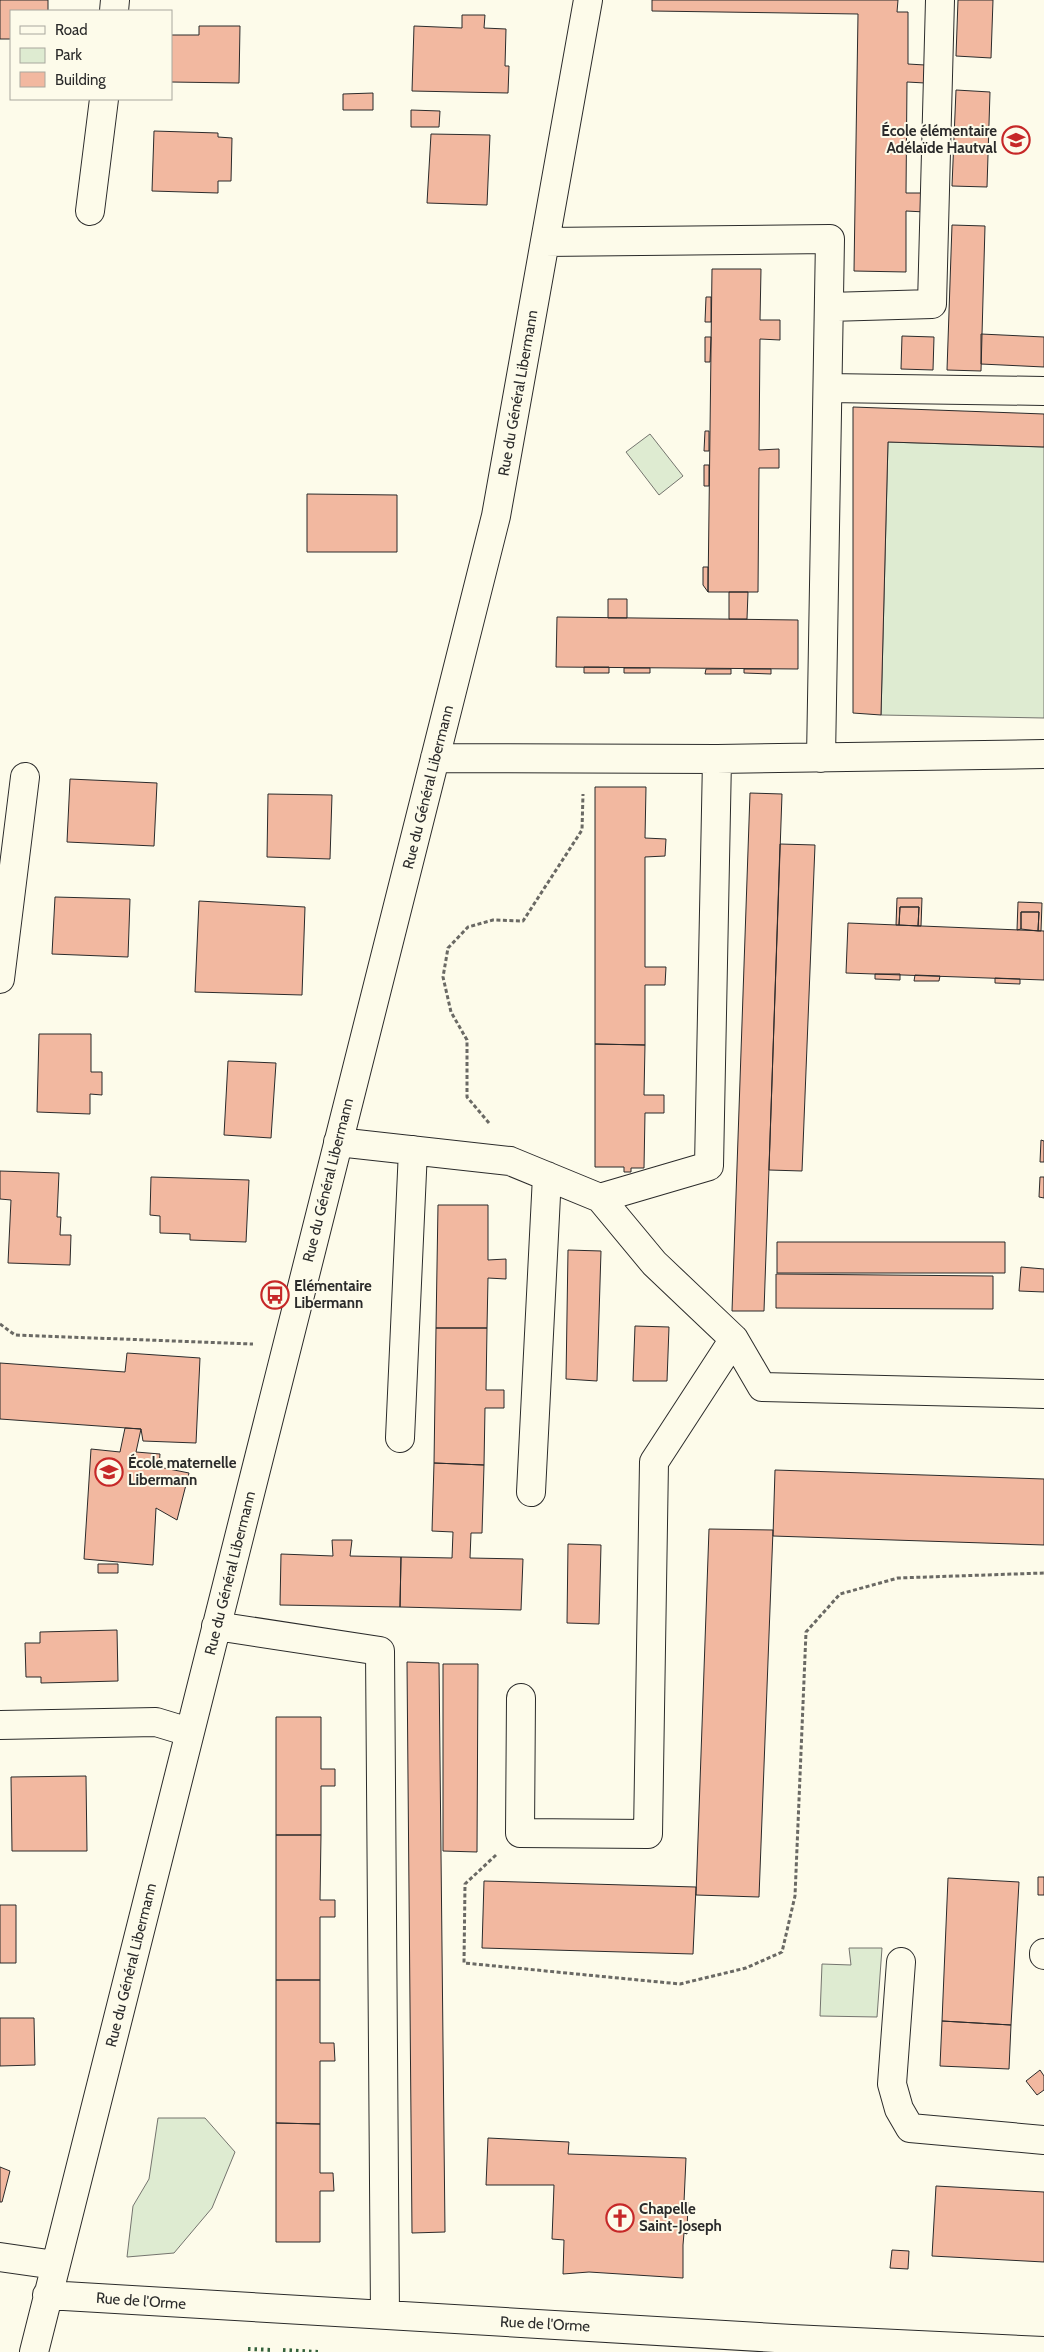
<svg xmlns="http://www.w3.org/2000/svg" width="1044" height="2352" font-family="Cabin,sans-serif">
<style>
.green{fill:#deebd1;stroke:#74746e}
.building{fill:#f2b8a0;stroke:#2b2b2b}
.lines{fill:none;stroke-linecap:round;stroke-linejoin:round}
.minor-casing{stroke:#2b2b2b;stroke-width:30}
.path{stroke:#6a6964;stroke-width:3;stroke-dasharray:4 2.5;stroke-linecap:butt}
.minor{stroke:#fdfbea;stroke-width:28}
.hedge{stroke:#34623c;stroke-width:4;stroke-dasharray:2.5 4;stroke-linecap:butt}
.labels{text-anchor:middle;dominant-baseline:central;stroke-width:4;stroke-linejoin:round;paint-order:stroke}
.poi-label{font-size:15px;font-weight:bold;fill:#2b2b2b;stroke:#fdfbea;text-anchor:start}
.street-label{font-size:15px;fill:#2b2b2b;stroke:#fdfbea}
</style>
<rect width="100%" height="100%" fill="#fdfbea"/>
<path class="green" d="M650 434 683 476 659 495 626 452Z
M888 442 1044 447V718L881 715Z
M849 1948H882L877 2017 820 2016 822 1964 851 1965Z
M158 2118H205L235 2152 212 2208 174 2253 127 2257 133 2206 149 2179Z"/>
<path class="building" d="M0 0H48V11H11V39H0Z
M652 0H898L897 12H908V64L925 65V83L907 82 906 193H925V212L906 211V272L854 271 858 14 652 11Z
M958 0H993L991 58 956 56Z
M462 15H485L484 28 506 29 505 66H509L508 93 412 91 414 26 462 28Z
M199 26H240L239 83 171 82V35H199Z
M956 90 990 92 987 187 952 186Z
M373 93V110H343V94Z
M411 110 440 111 439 127H411Z
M154 131 218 133V137L232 138 231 181H218V193L152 191Z
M431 134 490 135 487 205 427 203Z
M952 225 985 226 981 371 947 370Z
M712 269H761L760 320H780V340L760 339 759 450 779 449V468H759L758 592H708Z
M706 297H711V322H705Z
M981 334 1044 337V367L981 364Z
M902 336 934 337 933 370 901 369Z
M705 337H711L710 362H705Z
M853 407 1044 414V447L888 442 881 715 853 713Z
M705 431H709V451H704Z
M704 465H709V486H704Z
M307 494 397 495V552H307Z
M703 567H708V592L703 585Z
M729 592H748L747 619H729Z
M608 599H627V618H608Z
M557 617 798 620V669L556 667Z
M584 667H609V673H584Z
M624 668H650V673H624Z
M706 669H731V674H705Z
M744 669H771V674L744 673Z
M70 779 157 783 154 846 67 842Z
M595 787H646L645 838 666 839 665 856 645 857V967H666L665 985H645V1045L595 1044Z
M750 793 782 794 764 1311H732Z
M268 794 332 795 330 859 267 857Z
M780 844 815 845 802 1171 769 1170Z
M55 897 130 899 128 957 52 954Z
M897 898H922L921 926H918L919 907H900L899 925H896Z
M199 901 305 907 302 995 195 992Z
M1018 902 1042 903 1041 931H1038L1039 912H1021V929L1017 930Z
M900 907H919L918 926 899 925Z
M1021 912H1039L1038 931 1021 929Z
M848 923 1044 931V980L846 973Z
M875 974H900V980L875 979Z
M915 975 940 976 939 981H914Z
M995 978 1020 979V984L995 983Z
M39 1034H91V1072H102V1095L90 1094V1114L37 1112Z
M595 1044 645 1045 644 1095H664V1113H645L644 1168H631V1172H624V1167H595Z
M228 1061 276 1063 271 1138 224 1135Z
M1041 1140 1044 1141V1162H1040Z
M0 1171 59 1173 57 1217H61L60 1235H71L70 1265 8 1263 11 1200 0 1199Z
M151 1177 249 1180 246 1242 190 1240V1234L160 1233V1216L150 1215Z
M1040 1177H1044V1198L1039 1197Z
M438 1205H488V1260L506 1259V1279L488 1278 487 1328H436Z
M777 1242H1005V1273H777Z
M568 1250 601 1251 597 1381 566 1379Z
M1021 1267 1044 1269V1292L1019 1291Z
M776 1274 993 1276V1309L776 1308Z
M635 1326 669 1327 667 1381H633Z
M436 1328H487L486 1390H504V1408H485L484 1465 434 1463Z
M127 1353 200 1358 196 1443 143 1441 141 1429 0 1419V1363L125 1372Z
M125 1428 141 1429 136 1452 160 1454 159 1467 189 1473 177 1520 156 1508 153 1565 84 1559 91 1449 120 1452Z
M434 1463 484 1465 482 1533H471L470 1558 523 1559 521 1610 400 1607 401 1557 452 1558 453 1532 432 1531Z
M775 1470 1044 1479V1545L773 1536Z
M709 1529 773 1530 759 1897 696 1895Z
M332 1540H352L350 1556 401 1557 400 1607 280 1605 281 1554 333 1556Z
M568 1544 601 1545 599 1624 567 1623Z
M98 1564H118V1573H98Z
M117 1630 118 1681 41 1683V1677H26L25 1643H40V1632Z
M407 1662 439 1663 445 2232 412 2233Z
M443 1664H478L477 1852 443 1851Z
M276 1717H321V1769H335V1786H321V1835H276Z
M86 1776 87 1851H12L11 1777Z
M276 1835H321L320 1900H335V1917H320V1980H276Z
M1038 1877H1044V1895H1038Z
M948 1878 1019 1882 1011 2025 942 2021Z
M484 1881 696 1887 693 1954 482 1948Z
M0 1905H16V1963H0Z
M276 1980H320V2043H334L335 2061H320V2124L276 2123Z
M0 2018H34L35 2065 0 2066Z
M942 2021 1011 2025 1009 2069 940 2066Z
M1040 2070 1044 2076V2090L1037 2095 1026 2081Z
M276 2123 320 2124V2173H333L334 2191H320V2242H276Z
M488 2138 569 2142 568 2154 686 2158 684 2202H688L687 2234 684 2233 683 2245V2278L589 2272 563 2274 564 2240 552 2239 554 2185H486Z
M0 2167 10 2171 2 2202H0Z
M936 2186 1044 2192V2262L932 2256Z
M892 2250 909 2251 908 2269 890 2268Z"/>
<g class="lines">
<g class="minor-casing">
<path id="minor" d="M114 11 115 0
M90 211 104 99
M545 242 830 239 821 758
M829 307 932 304 940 0
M828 388 1044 391
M435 758 717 759 1044 754
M0 979 25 777
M338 1142 510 1161 600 1198 654 1263 734 1339 762 1387 1044 1394
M600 1198 709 1166 717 759
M400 1438 413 1150
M531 1492 547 1176
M216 1626 380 1651 385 2315
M521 1698 520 1833 648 1834 654 1462 734 1339
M0 1725 156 1722 189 1732
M1044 1953V1955
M901 1962 892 2084 899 2109 910 2128 1044 2140
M0 2257 55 2265
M47 2295 792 2339 1044 2351
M34 2352 496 516 588 0"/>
</g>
<path class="path" d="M489 1123 467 1097V1040L451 1012 443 977 448 948 468 927 493 920 523 921 582 830 583 794
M0 1324 15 1335 253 1344
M496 1855 465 1884 464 1963 680 1984 746 1968 782 1952 795 1896 806 1632 840 1594 898 1578 1044 1573"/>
<use href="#minor" class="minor"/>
<path class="hedge" d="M248 2349 273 2350
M283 2350 318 2352"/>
</g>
<defs>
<g id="school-ring" transform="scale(1.4375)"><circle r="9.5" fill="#fdfbea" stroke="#c62828" stroke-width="1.5"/><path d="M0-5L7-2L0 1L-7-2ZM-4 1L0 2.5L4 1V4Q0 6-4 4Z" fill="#c62828"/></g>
<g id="bus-ring" transform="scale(1.4375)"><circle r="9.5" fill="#fdfbea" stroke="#c62828" stroke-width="1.5"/><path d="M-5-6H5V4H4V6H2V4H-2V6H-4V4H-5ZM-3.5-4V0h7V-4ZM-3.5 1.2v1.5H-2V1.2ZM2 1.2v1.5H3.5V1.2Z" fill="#c62828"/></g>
<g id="church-ring" transform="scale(1.4375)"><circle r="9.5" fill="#fdfbea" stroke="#c62828" stroke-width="1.5"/><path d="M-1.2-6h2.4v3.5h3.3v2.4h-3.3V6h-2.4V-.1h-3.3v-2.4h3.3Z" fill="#c62828"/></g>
</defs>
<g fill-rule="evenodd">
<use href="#school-ring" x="1016" y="140"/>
<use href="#bus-ring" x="275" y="1295"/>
<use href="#school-ring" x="109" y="1472"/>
<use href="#church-ring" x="620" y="2218"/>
</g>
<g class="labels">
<g class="poi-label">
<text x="997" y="131" text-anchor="end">École élémentaire<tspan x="997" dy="17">Adélaïde Hautval</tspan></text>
<text x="294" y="1286">Elémentaire<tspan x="294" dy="17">Libermann</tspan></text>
<text x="128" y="1463">École maternelle<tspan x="128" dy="17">Libermann</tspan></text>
<text x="639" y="2209">Chapelle<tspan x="639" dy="17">Saint-Joseph</tspan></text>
</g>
<g class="street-label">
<text transform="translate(518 393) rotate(-80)">Rue du Général Libermann</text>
<text transform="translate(428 787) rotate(-76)">Rue du Général Libermann</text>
<text transform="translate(328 1180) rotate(-76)">Rue du Général Libermann</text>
<text transform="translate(230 1573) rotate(-76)">Rue du Général Libermann</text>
<text transform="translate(131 1965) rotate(-76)">Rue du Général Libermann</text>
<text transform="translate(141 2301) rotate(4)">Rue de l'Orme</text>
<text transform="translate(545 2324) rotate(3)">Rue de l'Orme</text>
</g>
</g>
<rect x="10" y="10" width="162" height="90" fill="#fdfbea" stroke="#a9a89e"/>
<rect x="20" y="26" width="25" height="8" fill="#fdfbea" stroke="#a9a89e"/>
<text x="55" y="35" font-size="15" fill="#2b2b2b">Road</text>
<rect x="20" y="48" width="25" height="15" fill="#deebd1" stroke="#a9a89e"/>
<text x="55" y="60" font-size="15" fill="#2b2b2b">Park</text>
<rect x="20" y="72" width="25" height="15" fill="#f2b8a0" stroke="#a9a89e"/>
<text x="55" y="85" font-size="15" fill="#2b2b2b">Building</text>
</svg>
